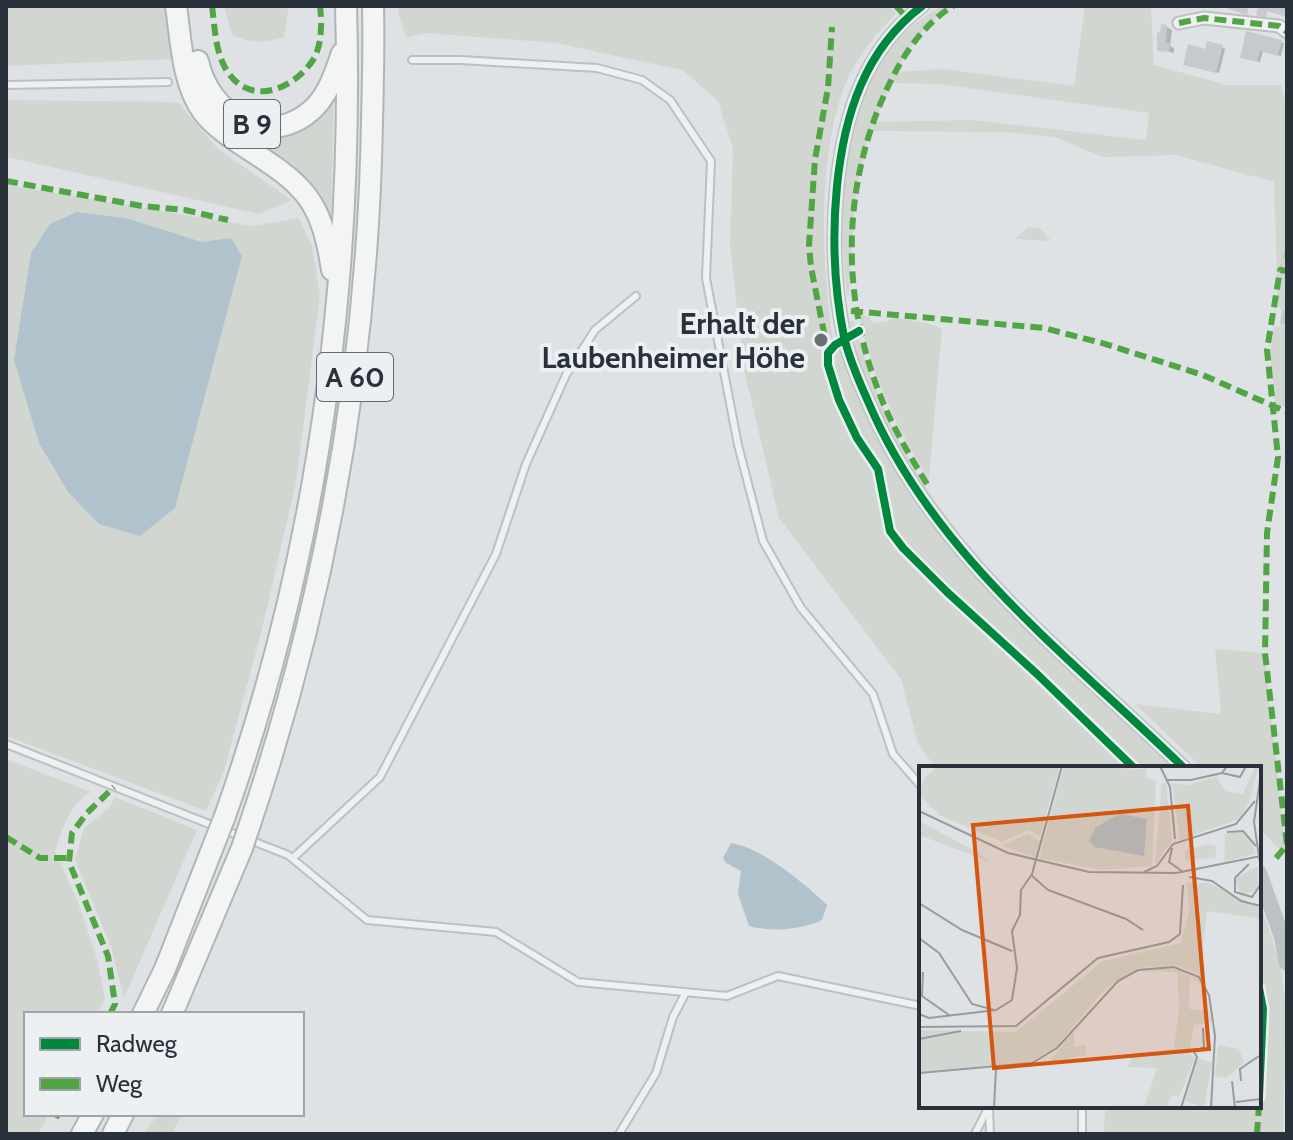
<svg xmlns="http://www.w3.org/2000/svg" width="1293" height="1140" font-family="Cabin,sans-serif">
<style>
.green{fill:#d1d7d0;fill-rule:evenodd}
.water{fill:#b0c2cc}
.shadow{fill:#0003}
.building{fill:#c7cacc}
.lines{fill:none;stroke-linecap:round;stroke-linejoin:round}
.lane-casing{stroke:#bdc0c2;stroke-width:10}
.street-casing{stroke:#bdc0c2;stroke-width:15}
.highway-casing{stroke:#b2b5b8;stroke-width:24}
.path{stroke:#c0c2c4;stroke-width:2;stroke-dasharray:6 6;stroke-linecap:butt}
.lane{stroke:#eef0f1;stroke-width:6}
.street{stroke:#eef0f1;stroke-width:11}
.secondary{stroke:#bec1c3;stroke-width:16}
.highway{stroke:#f3f4f4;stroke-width:20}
.highway-bridge-casing{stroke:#b2b5b8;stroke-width:24;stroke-linecap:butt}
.highway-bridge{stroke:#f3f4f4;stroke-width:20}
.quiet{stroke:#51a545;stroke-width:6;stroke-dasharray:12 6;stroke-linecap:butt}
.cycleway-casing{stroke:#edf0f3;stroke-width:13}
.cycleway{stroke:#00873e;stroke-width:8}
.poi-dot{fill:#697076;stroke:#edf0f3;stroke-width:3}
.labels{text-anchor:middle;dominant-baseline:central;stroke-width:8;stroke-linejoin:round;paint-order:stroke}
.shield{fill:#edf0f3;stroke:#646b72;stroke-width:2}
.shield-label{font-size:28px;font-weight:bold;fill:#29323a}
.poi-label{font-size:30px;font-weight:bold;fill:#29323a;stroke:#edf0f3;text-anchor:end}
.inset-road{fill:none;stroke:#969ca0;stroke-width:2}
.view{fill:#d55511;fill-opacity:0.15;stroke:#d55511;stroke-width:4}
.inset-edge{fill:none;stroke:#29323a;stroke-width:4}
</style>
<rect width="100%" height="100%" fill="#dfe2e4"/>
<path class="green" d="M6 6H168L175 59 6 66Z
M224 6H289L284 38C264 42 250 44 232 35Z
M399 6H889L896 13C879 32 863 49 851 72 816 142 821 263 833 339L839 347 885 453 922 513 972 573 1176 768H936L918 744 901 679 779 518 744 370 730 244 733 149 718 101 682 70 556 43 425 33 406 38 398 12Z
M941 6H953C927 22 910 45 897 72L943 69 1074 86 1085 6H1151L1154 65 1227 85H1281L1285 100 1287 101V408L1275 403 1270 355 1274 327 1280 326 1282 310 1278 306 1274 182 1176 155 1106 157 1097 155 1055 137 1004 132 870 131 856 191 848 301C837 215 837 117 893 45 905 29 924 17 941 6ZM891 83 939 84 1149 113 1146 140 972 120 874 122Z
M195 68 257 131 334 92 331 229 232 132 196 85Z
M6 100 178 102 218 149 292 200 259 214 6 157Z
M6 185 253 226 299 218 312 246 320 295 296 483 261 633 224 771 206 811 6 736ZM77 212 126 218 202 242Z
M1029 227 1041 229 1051 241 1014 239Z
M862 315 869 317 873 323 888 321 893 317 931 324 942 329 929 479C897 429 872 376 860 318Z
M850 321H854C884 438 939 518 1021 604L1023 610C939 527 878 442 849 327Z
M1215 649 1265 653 1285 849 1280 850 1259 828V768H1202L1135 704 1221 714Z
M6 759 91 792C70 804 62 829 55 851L78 902 97 959 105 998 98 1014H26V1114H49L38 1134H6Z
M115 797 197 830 124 998 111 947 75 860 84 828 110 807Z
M1259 900 1280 963 1286 1008 1283 1134H1103L1106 1106H1259Z
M159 1114H182L172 1134H143Z"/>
<path class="water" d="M77 212 126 218 202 242 231 238 242 256 175 508 140 536 99 524 68 492 39 443 14 360 31 253 50 224Z
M731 843C761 847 805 884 827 905L822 920C802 930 771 932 749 926L738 894 741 871 726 863 723 858Z"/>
<path class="shadow" d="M1167 27 1172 30 1170 46 1174 48V53L1159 49Z
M1248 34 1284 43 1281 56 1263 51 1260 62 1245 58Z
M1222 47 1225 49 1219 73 1188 65 1207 51Z"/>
<path class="building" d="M1220 6H1249L1247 15Z
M1258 6H1287V17L1267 11 1266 18 1256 15Z
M1161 24 1167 25 1166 43H1170L1169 52 1157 51V32L1160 33Z
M1246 31 1282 40 1278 56 1260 51 1257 62 1240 58Z
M1207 41 1223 45 1216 73 1183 65 1188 44 1205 49Z
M1282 310 1287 311V325L1280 324Z"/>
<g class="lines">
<g class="lane-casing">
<path id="lane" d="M412 60H461L597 68 642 80 670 100 711 161 706 278 738 445 763 541 801 608 873 694 893 754 921 786
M6 85 168 82
M6 744 288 855 367 920 496 932 578 982 727 996 778 976 921 1006
M293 858 380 777 496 554 526 464 566 375 595 330 636 296
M1082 1106V1134
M989 1110 990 1134
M619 1134 656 1073 673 1017 686 992
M975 1134 989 1106"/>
</g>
<g class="street-casing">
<path id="street" d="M1179 23 1204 18 1279 26 1287 32"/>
</g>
<g class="highway-casing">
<path id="highway" d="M176 6C181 40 182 83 203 112 214 126 230 137 245 147 304 185 321 198 332 270
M198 61C209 115 269 151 314 108 329 93 335 73 342 53
M225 816C318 554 354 283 346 6
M250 824C327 595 368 364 372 121 373 83 374 44 373 6
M143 1014 165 969 216 839
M172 1014 242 848
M82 1134 93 1114
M113 1134 123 1114"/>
</g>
<path class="path" d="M1280 270 1287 246"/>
<use href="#lane" class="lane"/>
<use href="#street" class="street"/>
<path class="secondary" d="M922 6C864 50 844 116 837 186 832 236 834 287 844 337 849 358 858 379 867 399 932 554 1067 654 1184 768
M1259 873 1282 937 1287 963"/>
<use href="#highway" class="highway"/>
<g class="highway-bridge-casing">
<path id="highway-bridge" d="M216 839 225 816
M242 848 250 824"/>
</g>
<use href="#highway-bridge" class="highway-bridge"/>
<path class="quiet" d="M212 6C215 28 215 52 227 71 250 107 293 90 313 60 322 46 322 22 320 6
M896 6 907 18
M1179 23 1204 18 1279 26 1287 32
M6 181 142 206 185 210 228 220
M851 311 1044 328 1102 343 1203 375 1287 412
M828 353 811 267 809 245 815 159 828 88 832 27
M927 484C908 453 889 421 877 387 843 296 843 197 879 107 895 68 917 28 953 6
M6 837 40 858H69
M1276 858 1287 845 1265 653 1267 533 1278 457 1267 350 1280 270 1287 271
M110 1014 115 1004 108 956 69 862 72 833 87 813 114 787
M56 1118 58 1114
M1257 1134 1259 1106"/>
<g class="cycleway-casing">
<path id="cycleway" d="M922 6C864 50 844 116 837 186 832 236 834 287 844 337 849 358 858 379 867 399 932 554 1067 654 1184 768
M859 331 835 345 828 353V365L839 400 857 438 878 469 890 531 903 548 947 592 1037 674 1134 768
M1259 988 1263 1009 1259 1097"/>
</g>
<use href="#cycleway" class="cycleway"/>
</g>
<circle class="poi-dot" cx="821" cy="340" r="8"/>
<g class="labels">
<g class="shield">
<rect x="224" y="100" width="56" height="48" rx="6"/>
<rect x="317" y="353" width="76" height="48" rx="6"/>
</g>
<g class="shield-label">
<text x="252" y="124">B 9</text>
<text x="355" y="377">A 60</text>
</g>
<g class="poi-label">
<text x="805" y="323">Erhalt der<tspan x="805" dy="34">Laubenheimer Höhe</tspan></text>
</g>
</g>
<g transform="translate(919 766)">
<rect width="342" height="342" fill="#dfe2e4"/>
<path d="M19 0H141L121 70 109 64 83 76 22 50 0 29 5 12ZM145 0 228 3 227 12 237 15 233 100 183 104 120 92ZM336 0H340L330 37 320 53 261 74 253 17 269 19 297 10 306 25 324 28ZM243 17H247L253 75 236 98ZM0 55 60 87 71 96 0 69ZM320 65 332 73 336 88 305 96 306 68ZM108 68 121 75 116 91 83 80ZM292 78 298 81 296 92 266 94V84ZM339 100V123L322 130 316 113ZM268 117H290L342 142V153L288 145 281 209 258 199 219 202 187 222 136 282 108 297 0 306V264L97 266 184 195 262 177 270 145ZM255 202 282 215 293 256 275 259 270 287 276 292 260 331 253 329 247 342H225L238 302 209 301 214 287 255 283 260 241 258 206 226 205ZM271 210 283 220 289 245 270 243ZM155 265V281L167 279V289L130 296ZM299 279 320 283 325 297 307 312 296 310ZM278 292 293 297 285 342 266 335Z" fill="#d1d7d0" fill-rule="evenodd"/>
<path d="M201 48 228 53 225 90 176 81 170 75 177 61Z" fill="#b0c2cc"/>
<path class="inset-road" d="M241 0 251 21 256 73M303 7 321 11 327 0M342 7 335 56 342 104M248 14H272L303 7 308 0M342 39V66M0 45 89 87 170 106 257 107 342 90M308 66 324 65 337 80M253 82 250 96 263 105M330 98 316 112V126L333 131 342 118M225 106 238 100 254 78 317 58 336 35M112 109 129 124 207 153 224 164M270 111 293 115 322 135 342 140M0 137 43 164 93 185M0 172 20 187 53 238 75 244M4 206 3 230 30 249M342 226V299M0 248 10 252 77 244 93 234 98 202 93 165 101 149 102 124 113 108 143 0M0 261 97 260 179 192 250 176 261 168 264 119M0 273 42 265M0 307 113 297 138 282 199 215 219 204 255 201 280 211 290 229 296 270 292 342M313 315 316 342M322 315 321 303 340 290M317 336 342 333M75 342 77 302M262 342 278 291 275 286 285 281 284 262"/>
<path class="view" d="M269 40 290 283 75 302 54 59Z"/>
<rect width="342" height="342" class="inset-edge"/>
</g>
<rect width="1293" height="1140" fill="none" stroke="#29323a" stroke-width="16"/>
<rect x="24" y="1012" width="280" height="104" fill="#edf0f3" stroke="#9fa4a9" stroke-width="2"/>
<rect x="40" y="1038" width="40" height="12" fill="#00873e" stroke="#9fa4a9" stroke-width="2"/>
<text x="96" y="1052" font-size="24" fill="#29323a">Radweg</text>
<rect x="40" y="1078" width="40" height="12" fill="#51a545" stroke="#9fa4a9" stroke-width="2"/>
<text x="96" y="1092" font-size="24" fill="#29323a">Weg</text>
</svg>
